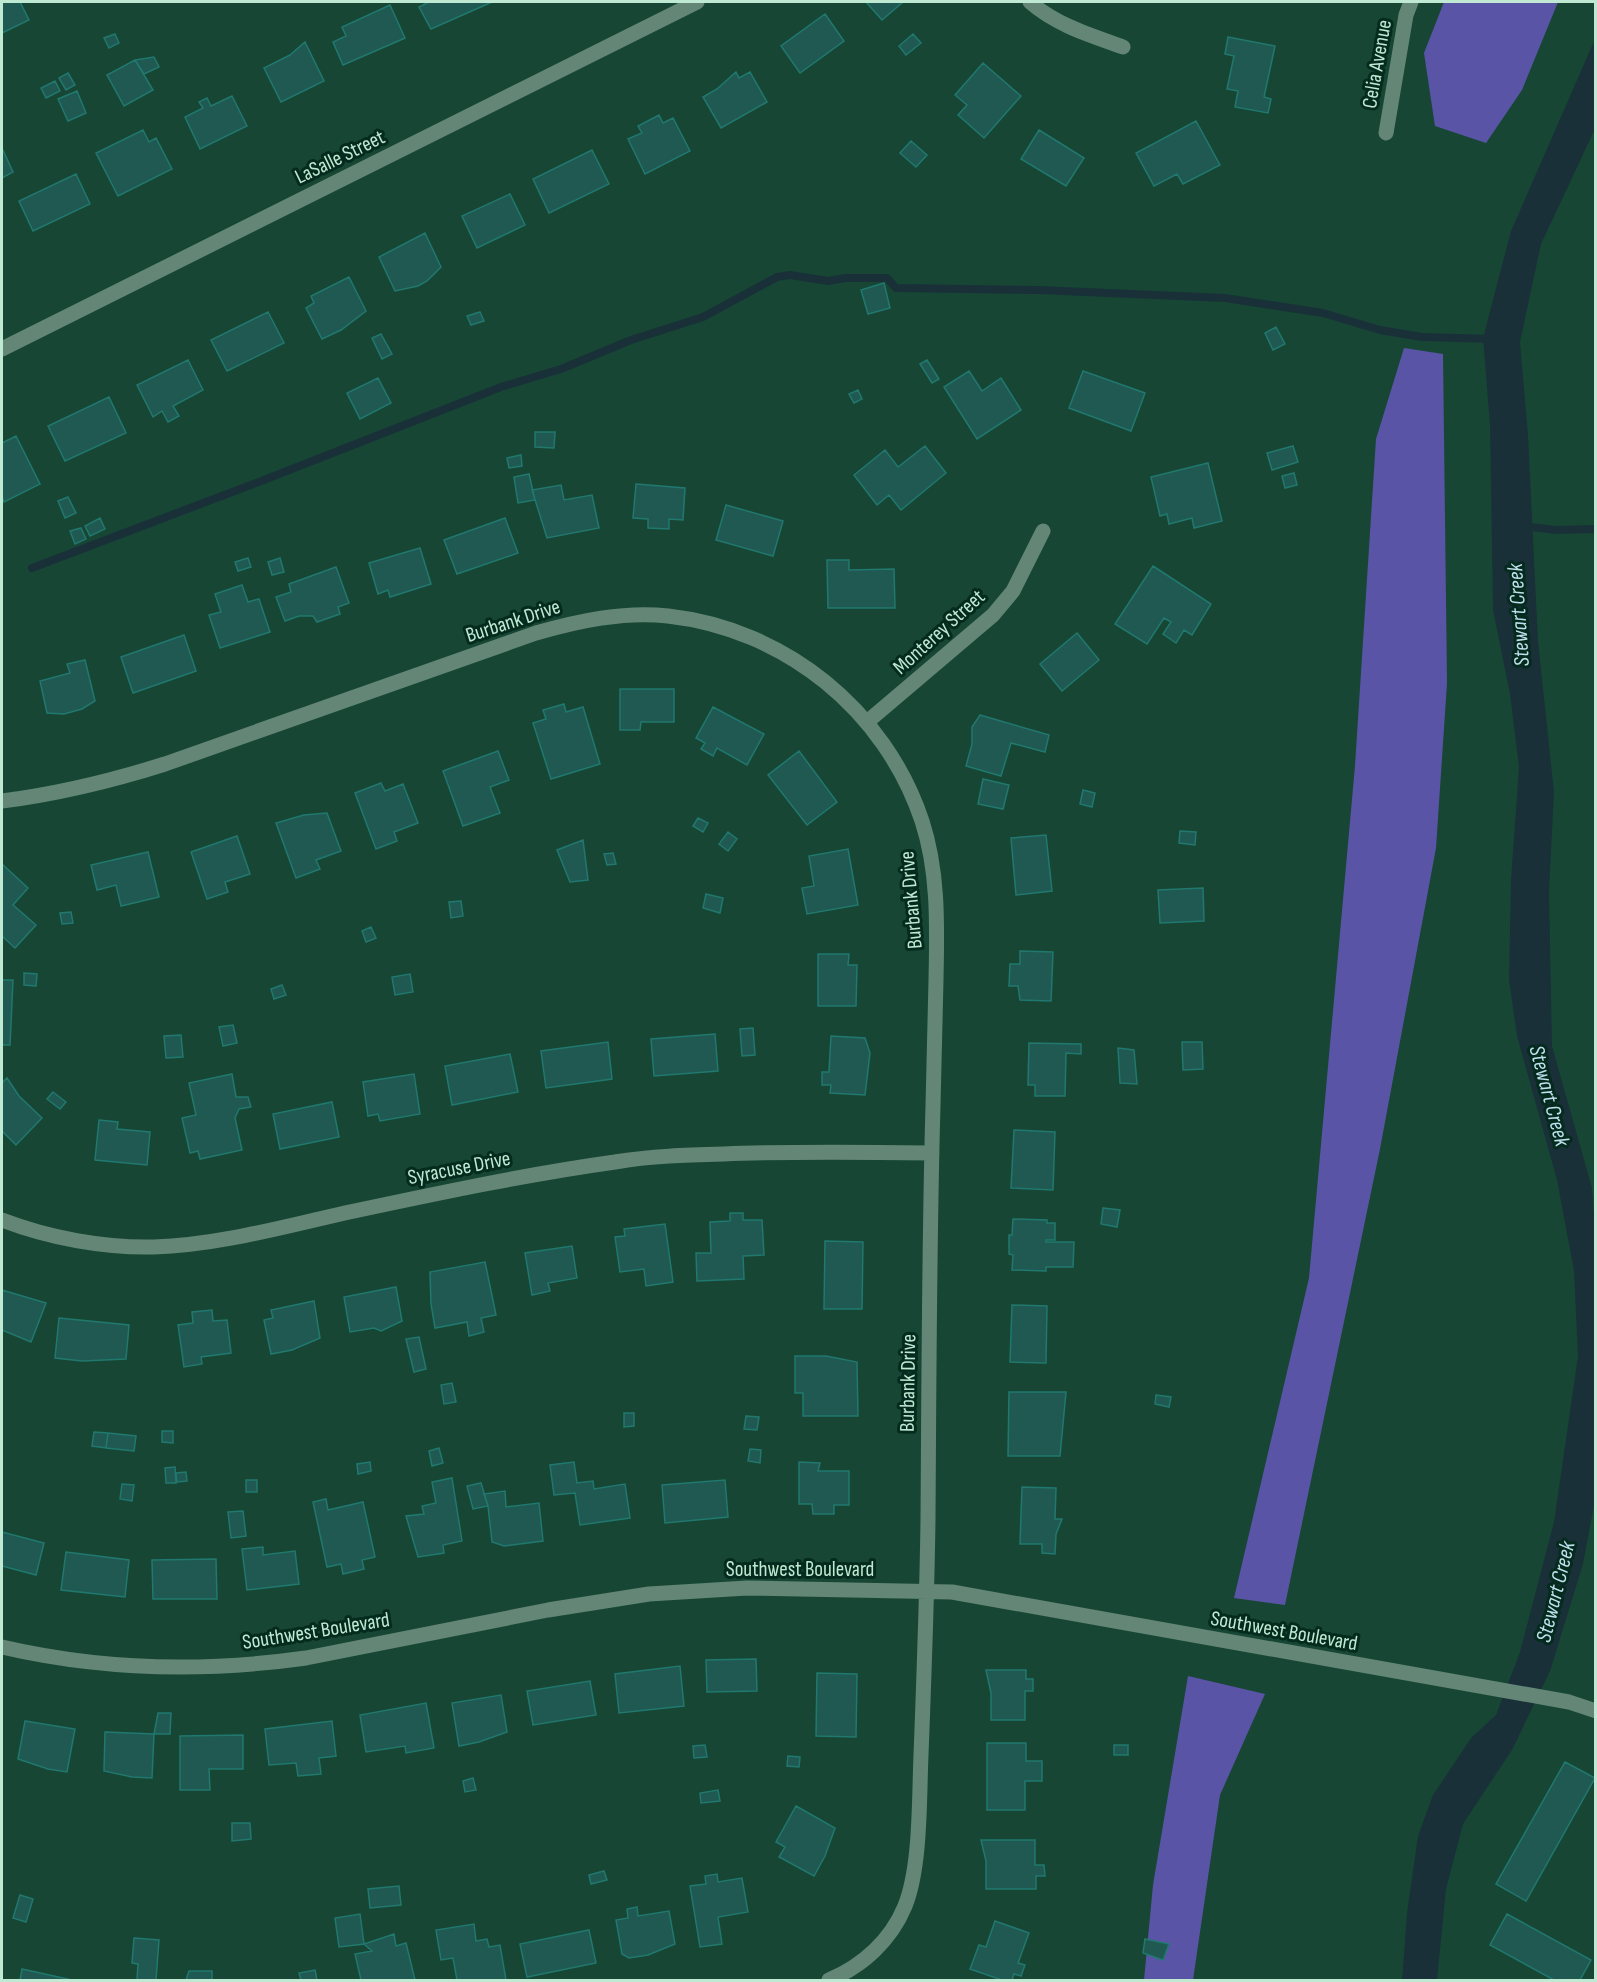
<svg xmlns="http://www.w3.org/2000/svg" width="1597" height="1982" font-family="'Sofia Sans Condensed',sans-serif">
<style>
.green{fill:#5a54a7}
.water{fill:#193039}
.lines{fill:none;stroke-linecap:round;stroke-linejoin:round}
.stream{stroke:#193039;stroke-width:8}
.building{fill:#1f5952;stroke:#21786e;stroke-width:1.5}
.minor{stroke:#648676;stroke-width:15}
.labels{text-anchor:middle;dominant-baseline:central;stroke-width:6;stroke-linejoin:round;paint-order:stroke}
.street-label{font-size:21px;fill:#c0e9d4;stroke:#042b1d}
.water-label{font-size:22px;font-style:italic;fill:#bedfec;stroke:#042b1d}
</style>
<rect width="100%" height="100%" fill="#174734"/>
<path class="green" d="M1444 2H1558L1522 90 1486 143 1435 126 1424 53Z
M1404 348 1443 354 1447 683 1436 848 1380 1149 1285 1605 1234 1598 1309 1278 1355 766 1376 439Z
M1188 1676 1265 1694 1220 1795 1193 1980H1144L1153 1885Z"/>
<path class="water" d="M1595 39V129L1541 244 1520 342 1528 435 1538 641 1554 792 1549 892 1552 1046 1592 1188 1595 1231V1500L1583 1564 1550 1671 1512 1750 1463 1824 1446 1889 1437 1980H1402L1407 1913 1418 1836 1433 1795 1471 1738 1496 1715 1520 1652 1554 1522 1578 1356 1574 1271 1557 1180 1517 1036 1509 980 1511 879 1519 767 1510 694 1493 610 1490 425 1483 338 1511 231Z"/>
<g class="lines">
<path class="stream" d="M1522 526 1556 530 1596 529
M32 568 269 478 501 387 561 369 631 340 703 317 777 277 790 275 828 281 845 278H887L896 288 1039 290 1225 298 1323 313 1380 330 1422 337 1494 339"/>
</g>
<path class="building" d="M2 2H20L29 20 2 33Z
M429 2H492L431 29 419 7Z
M866 2H903L882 20Z
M390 5 405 38 343 65 333 42 346 36 342 27Z
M825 14 844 41 800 73 781 46Z
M115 34 119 43 109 48 104 38Z
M913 34 921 43 906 55 899 46Z
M1228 37 1275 46 1264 97 1271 99 1268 113 1235 107 1238 91 1227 89 1234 56 1225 54Z
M305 42 324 81 281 102 264 68 290 55Z
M154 57 159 67 144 74 135 60Z
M135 60 153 90 124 106 107 75Z
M983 63 1021 96 984 138 958 115 967 105 955 95Z
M736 72 739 78 750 72 767 102 721 128 703 97 717 89Z
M68 73 75 85 66 90 59 78Z
M55 81 60 91 46 98 41 88Z
M77 91 86 113 68 121 58 99Z
M232 96 247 126 200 149 185 117 203 108 199 102 207 98 211 106Z
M659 115 663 123 673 118 690 151 645 174 628 139 642 133 638 126Z
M1196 121 1220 165 1183 184 1177 174 1154 186 1136 153Z
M143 130 149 142 156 138 172 169 118 196 96 153Z
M1039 130 1084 158 1066 186 1021 159Z
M911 141 927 155 916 167 900 153Z
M2 148 13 172 2 178Z
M592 150 609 184 549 213 533 179Z
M76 174 90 204 33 231 19 201Z
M510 194 525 225 477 248 462 216Z
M425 233 441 267 427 281 418 286 395 291 379 257Z
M349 277 366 311 341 330 322 339 306 308 314 303 311 296Z
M884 283 890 308 868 314 861 290Z
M268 312 284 343 227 371 211 340Z
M480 312 484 321 471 325 467 316Z
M1276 327 1285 344 1273 350 1265 333Z
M381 334 392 354 382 359 372 338Z
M188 360 203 390 173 406 179 416 168 422 162 411 153 417 137 385Z
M927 360 939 379 932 383 920 364Z
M969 371 982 391 1001 378 1021 410 977 439 944 387Z
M1083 371 1145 393 1131 431 1069 408Z
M378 378 391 403 360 419 347 393Z
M858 390 862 399 854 403 849 394Z
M109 397 126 433 65 461 48 426Z
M535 432H555L554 448 535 447Z
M16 436 40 484 4 502 2 496V443Z
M925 446 946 473 901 510 889 495 877 505 854 475 885 450 898 467Z
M1293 446 1298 462 1272 470 1267 453Z
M521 455 522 466 509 468 507 458Z
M1208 463 1222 521 1194 528 1192 518 1169 524 1167 514 1160 516 1151 477Z
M1294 473 1297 485 1285 488 1282 476Z
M529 474 535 500 518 503 514 477Z
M636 484 685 488 683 520 669 519V529L648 528V519L633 518Z
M561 485 564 500 592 495 599 528 547 538 532 490Z
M68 497 76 513 65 518 58 501Z
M726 505 783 521 773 556 716 540Z
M100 518 105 529 90 536 85 526Z
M505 518 518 553 457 574 444 540Z
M81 528 86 539 75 544 70 531Z
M420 548 431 584 390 597 388 590 378 594 369 563Z
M248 558 251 567 238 571 235 562Z
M280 558 284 572 272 575 268 562Z
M827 560H849V570L894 569 895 608H828Z
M1153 566 1211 604 1192 635 1184 630 1176 643 1163 634 1171 622 1164 618 1147 644 1115 624Z
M336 567 349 603 338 607 340 614 317 622 313 616H299L285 621 276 597 291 592 289 584Z
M242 585 248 602 259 599 270 632 220 648 209 615 221 612 215 594Z
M1077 633 1099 660 1062 691 1040 664Z
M184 635 196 671 133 693 121 657Z
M85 660 95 701 82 709 64 714 47 713 40 681 70 673 67 664Z
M620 689H674V722H641L640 730H620Z
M564 704 566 712 583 707 600 764 551 779 533 723 546 719 543 710Z
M713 707 764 734 747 765 717 748 713 756 701 749 705 743 696 738Z
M980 715 1049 735 1045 752 1011 743 1001 776 966 766 972 744V727Z
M498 751 509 780 490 787 500 813 463 826 443 771Z
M799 751 837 802 807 825 768 775Z
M983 779 1009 785 1003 809 978 804Z
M381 783 385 791 403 784 418 823 394 832 397 841 376 849 355 793Z
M1083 790 1095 793 1092 807 1080 804Z
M327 813 341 851 316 860 320 869 296 878 276 823 304 815Z
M698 818 708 823 703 832 693 826Z
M1180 831 1196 832 1195 845 1179 843Z
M728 832 737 839 728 851 719 844Z
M1046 835 1052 891 1016 895 1011 838Z
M237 836 250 874 225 882 228 892 207 899 191 852Z
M583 840 588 880 570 882 557 850Z
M848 849 858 905 807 914 802 888 814 886 809 856Z
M148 852 159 897 121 906 116 885 97 890 91 865Z
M613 853 616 864 607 865 604 854Z
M2 864 28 888 13 905 36 925 15 948 2 936Z
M1203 888 1204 921 1160 923 1158 890Z
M706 894 723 898 720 913 703 908Z
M461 901 463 916 451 918 449 902Z
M71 912 73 923 62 924 60 913Z
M371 927 376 938 366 942 362 931Z
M1020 951 1053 952 1051 1001 1020 1000 1018 986H1009L1010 964H1020Z
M818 954H849L848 965H857L856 1006H818Z
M24 973 37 974 36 986 24 985Z
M410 974 413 992 395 995 392 977Z
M2 980H13L10 1045H2Z
M282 985 286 995 274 999 271 989Z
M233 1025 237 1043 223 1046 219 1027Z
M753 1028 755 1055 742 1056 740 1029Z
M715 1034 718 1071 654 1076 651 1039Z
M181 1035 183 1057 166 1058 164 1036Z
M831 1036 865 1038 870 1053 865 1095 830 1093 831 1085H822V1072H829Z
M608 1042 612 1079 546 1088 541 1051Z
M1182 1042H1202L1203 1069 1183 1070Z
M1029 1043 1081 1044V1054L1066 1053 1065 1096H1035V1085H1028Z
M1118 1048 1134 1050 1137 1084 1120 1083Z
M510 1054 518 1092 452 1105 445 1066Z
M232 1074 236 1097H248L251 1107 239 1109 235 1118 242 1150 200 1159 198 1151 190 1153 182 1118 196 1115 189 1083Z
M414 1074 420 1114 380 1121 378 1114 368 1116 363 1082Z
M7 1078 19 1096 42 1118 16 1145 2 1131V1083Z
M53 1092 66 1102 60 1109 47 1099Z
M332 1102 339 1137 280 1149 273 1114Z
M99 1120 118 1122 117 1129 150 1132 147 1165 95 1160Z
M1014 1130 1055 1132 1053 1190 1011 1188Z
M1103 1208 1120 1210 1117 1227 1101 1224Z
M730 1213H743V1220H762L764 1255 743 1256 744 1279 697 1281 696 1253H711L710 1222 730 1221Z
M1013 1219 1047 1220V1223H1055V1240H1046V1242H1074L1073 1267H1046V1271L1012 1270 1013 1255 1009 1254V1235H1012Z
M665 1224 673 1282 646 1286 644 1269 620 1272 615 1237 625 1236 624 1229Z
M825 1241 863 1242 862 1309H824Z
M572 1246 577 1278 548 1283 550 1291 532 1295 525 1253Z
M485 1262 496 1315 481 1318 484 1332 469 1336 467 1322 435 1328 431 1304 430 1272Z
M396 1287 402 1321 381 1331 374 1328 350 1332 344 1297Z
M2 1290 46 1303 31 1342 2 1330Z
M314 1301 320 1338 292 1350 271 1354 264 1320 273 1318 271 1310Z
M1012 1305 1047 1306 1046 1363 1010 1362Z
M212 1310 213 1321 227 1320 231 1353 201 1357 202 1364 184 1367 178 1325 193 1323 192 1312Z
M59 1318 129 1325 126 1359 82 1361 55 1358Z
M419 1337 426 1369 414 1372 406 1339Z
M795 1356H826L857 1362 858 1416H803V1393H795Z
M452 1383 456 1402 444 1404 441 1385Z
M1009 1392H1066L1060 1456H1008Z
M1156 1395 1171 1397 1169 1407 1155 1404Z
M624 1413H634V1426L624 1427Z
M746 1416 759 1417 757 1430 744 1429Z
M162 1431H173V1443L162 1442Z
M94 1432 108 1433 106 1448 92 1446Z
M108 1433 136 1436 134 1451 106 1448Z
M439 1448 443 1463 432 1466 429 1451Z
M750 1449 761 1450 760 1463 748 1461Z
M370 1462 371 1471 358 1474 357 1464Z
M574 1462 577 1483 593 1481 594 1489 625 1484 630 1518 580 1525 575 1493 554 1495 550 1465Z
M799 1462 820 1463 818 1471H849V1505H834V1514H813L812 1504H799Z
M175 1467 176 1483H166L165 1468Z
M186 1472 187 1481 177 1482 176 1473Z
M452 1478 462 1541 443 1545 444 1553 418 1557 406 1516 424 1514 422 1506 436 1503 432 1482Z
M246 1480H257V1492H246Z
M725 1480 728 1517 665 1523 662 1485Z
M481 1483 488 1506 473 1509 467 1486Z
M122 1484 134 1485 132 1501 120 1499Z
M1022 1487 1056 1488 1055 1519H1062L1056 1534 1055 1554 1042 1553V1544H1020Z
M505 1491 506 1507 539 1503 543 1541 504 1546 492 1542 488 1506 484 1494Z
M326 1499 328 1510 363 1502 375 1557 362 1560 364 1569 343 1574 341 1564 327 1567 313 1502Z
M243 1511 246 1536 231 1538 228 1512Z
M2 1532 44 1543 36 1575 2 1566Z
M263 1547V1555L295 1551 299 1584 247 1590 242 1549Z
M66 1552 129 1560 125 1597 61 1590Z
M216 1559 217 1599H153L152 1560Z
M756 1659 757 1691 707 1692 706 1660Z
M680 1666 684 1706 619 1713 615 1674Z
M986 1670H1026V1679H1033V1691H1025V1720H991V1693Z
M817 1673 857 1674 856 1737 816 1736Z
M590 1681 596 1715 533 1725 527 1691Z
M501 1695 507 1732 479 1742 459 1746 452 1703Z
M426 1703 434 1748 406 1753 405 1746 366 1752 360 1715Z
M158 1713H171L170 1734H154Z
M25 1721 75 1729 67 1772 48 1769 18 1759Z
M332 1721 336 1756 319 1758 321 1774 298 1776 296 1763 269 1765 265 1729Z
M105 1732 154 1734 152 1778 132 1777 104 1771Z
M243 1735V1769H209L210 1790H180V1736Z
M987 1743H1026V1761H1042V1781H1025V1810H987Z
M705 1745 707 1757 694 1758 693 1746Z
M1114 1745H1128V1755H1114Z
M788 1756 800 1757 799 1767 787 1766Z
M1565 1762 1595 1778 1526 1901 1496 1884Z
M473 1778 476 1790 465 1792 463 1781Z
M718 1790 720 1801 701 1803 700 1793Z
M796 1806 835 1828 825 1856 814 1876 779 1857 785 1847 776 1842Z
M232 1823H250L251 1839 232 1841Z
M981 1840H1035V1865H1044L1045 1876H1036V1889H986V1861Z
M604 1871 607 1880 591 1884 589 1875Z
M717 1874 718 1882 742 1878 748 1912 718 1917 722 1944 700 1947 690 1886 706 1884 705 1876Z
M399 1886 401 1905 370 1908 368 1889Z
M20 1895 33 1899 26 1922 13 1918Z
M637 1907 638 1916 669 1911 675 1944 648 1955 629 1958 622 1954 616 1920 628 1918 627 1909Z
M360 1914 364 1944 339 1947 335 1918Z
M1507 1914 1591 1960 1580 1980H1554L1490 1945Z
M995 1921 1029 1933 1018 1963 1025 1965 1021 1976 1014 1974 1012 1980H1002L970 1969 979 1945 986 1947Z
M474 1924 476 1941 487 1939 489 1947 500 1945 506 1980H457L453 1958 441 1960 436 1930Z
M589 1930 596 1963 527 1977 520 1944Z
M394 1934 396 1946 406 1943 415 1980H361L355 1954 372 1951 364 1944Z
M134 1938 159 1940 156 1980H137L138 1964 132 1963Z
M1145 1939 1169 1944 1163 1960 1143 1953Z
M22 1969 72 1980H20Z
M315 1970 317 1980H301L299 1973Z
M189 1971H212V1980H186Z"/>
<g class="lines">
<path class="minor" d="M1030 2C1056 25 1090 35 1123 47
M1386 133 1406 15 1411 2
M2 349 697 2
M867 722 993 615 1013 591 1043 531
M2 801C57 794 111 781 165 764L536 633C578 621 624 611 668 616 785 629 885 710 922 821 939 873 937 927 936 980 935 1022 934 1064 933 1106 929 1244 929 1382 928 1519 927 1598 924 1677 921 1755 919 1799 921 1866 905 1906 891 1940 863 1966 829 1980
M2 1220C49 1238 103 1248 154 1247 223 1245 292 1224 359 1210 444 1192 529 1174 615 1162 651 1156 687 1155 724 1154 793 1151 862 1152 932 1153
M2 1647C101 1670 206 1672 306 1658L548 1610 649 1594 747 1588 952 1592 1569 1702 1596 1711"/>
</g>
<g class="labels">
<g class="street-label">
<text transform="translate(1377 64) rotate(-80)">Celia Avenue</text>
<text transform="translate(340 157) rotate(-26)">LaSalle Street</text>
<text transform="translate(513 621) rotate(-18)">Burbank Drive</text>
<text transform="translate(939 632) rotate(-42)">Monterey Street</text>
<text transform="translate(911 900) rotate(-95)">Burbank Drive</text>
<text transform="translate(459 1168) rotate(-11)">Syracuse Drive</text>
<text transform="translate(908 1383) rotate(-89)">Burbank Drive</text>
<text x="800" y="1569">Southwest Boulevard</text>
<text transform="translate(316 1631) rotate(-9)">Southwest Boulevard</text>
<text transform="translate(1284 1631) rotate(10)">Southwest Boulevard</text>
</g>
<g class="water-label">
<text transform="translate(1519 615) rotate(-94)">Stewart Creek</text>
<text transform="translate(1549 1096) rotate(75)">Stewart Creek</text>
<text transform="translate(1556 1592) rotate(-76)">Stewart Creek</text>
</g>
</g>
<rect width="1597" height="1982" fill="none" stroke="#c0e9d4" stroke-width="6"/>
</svg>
